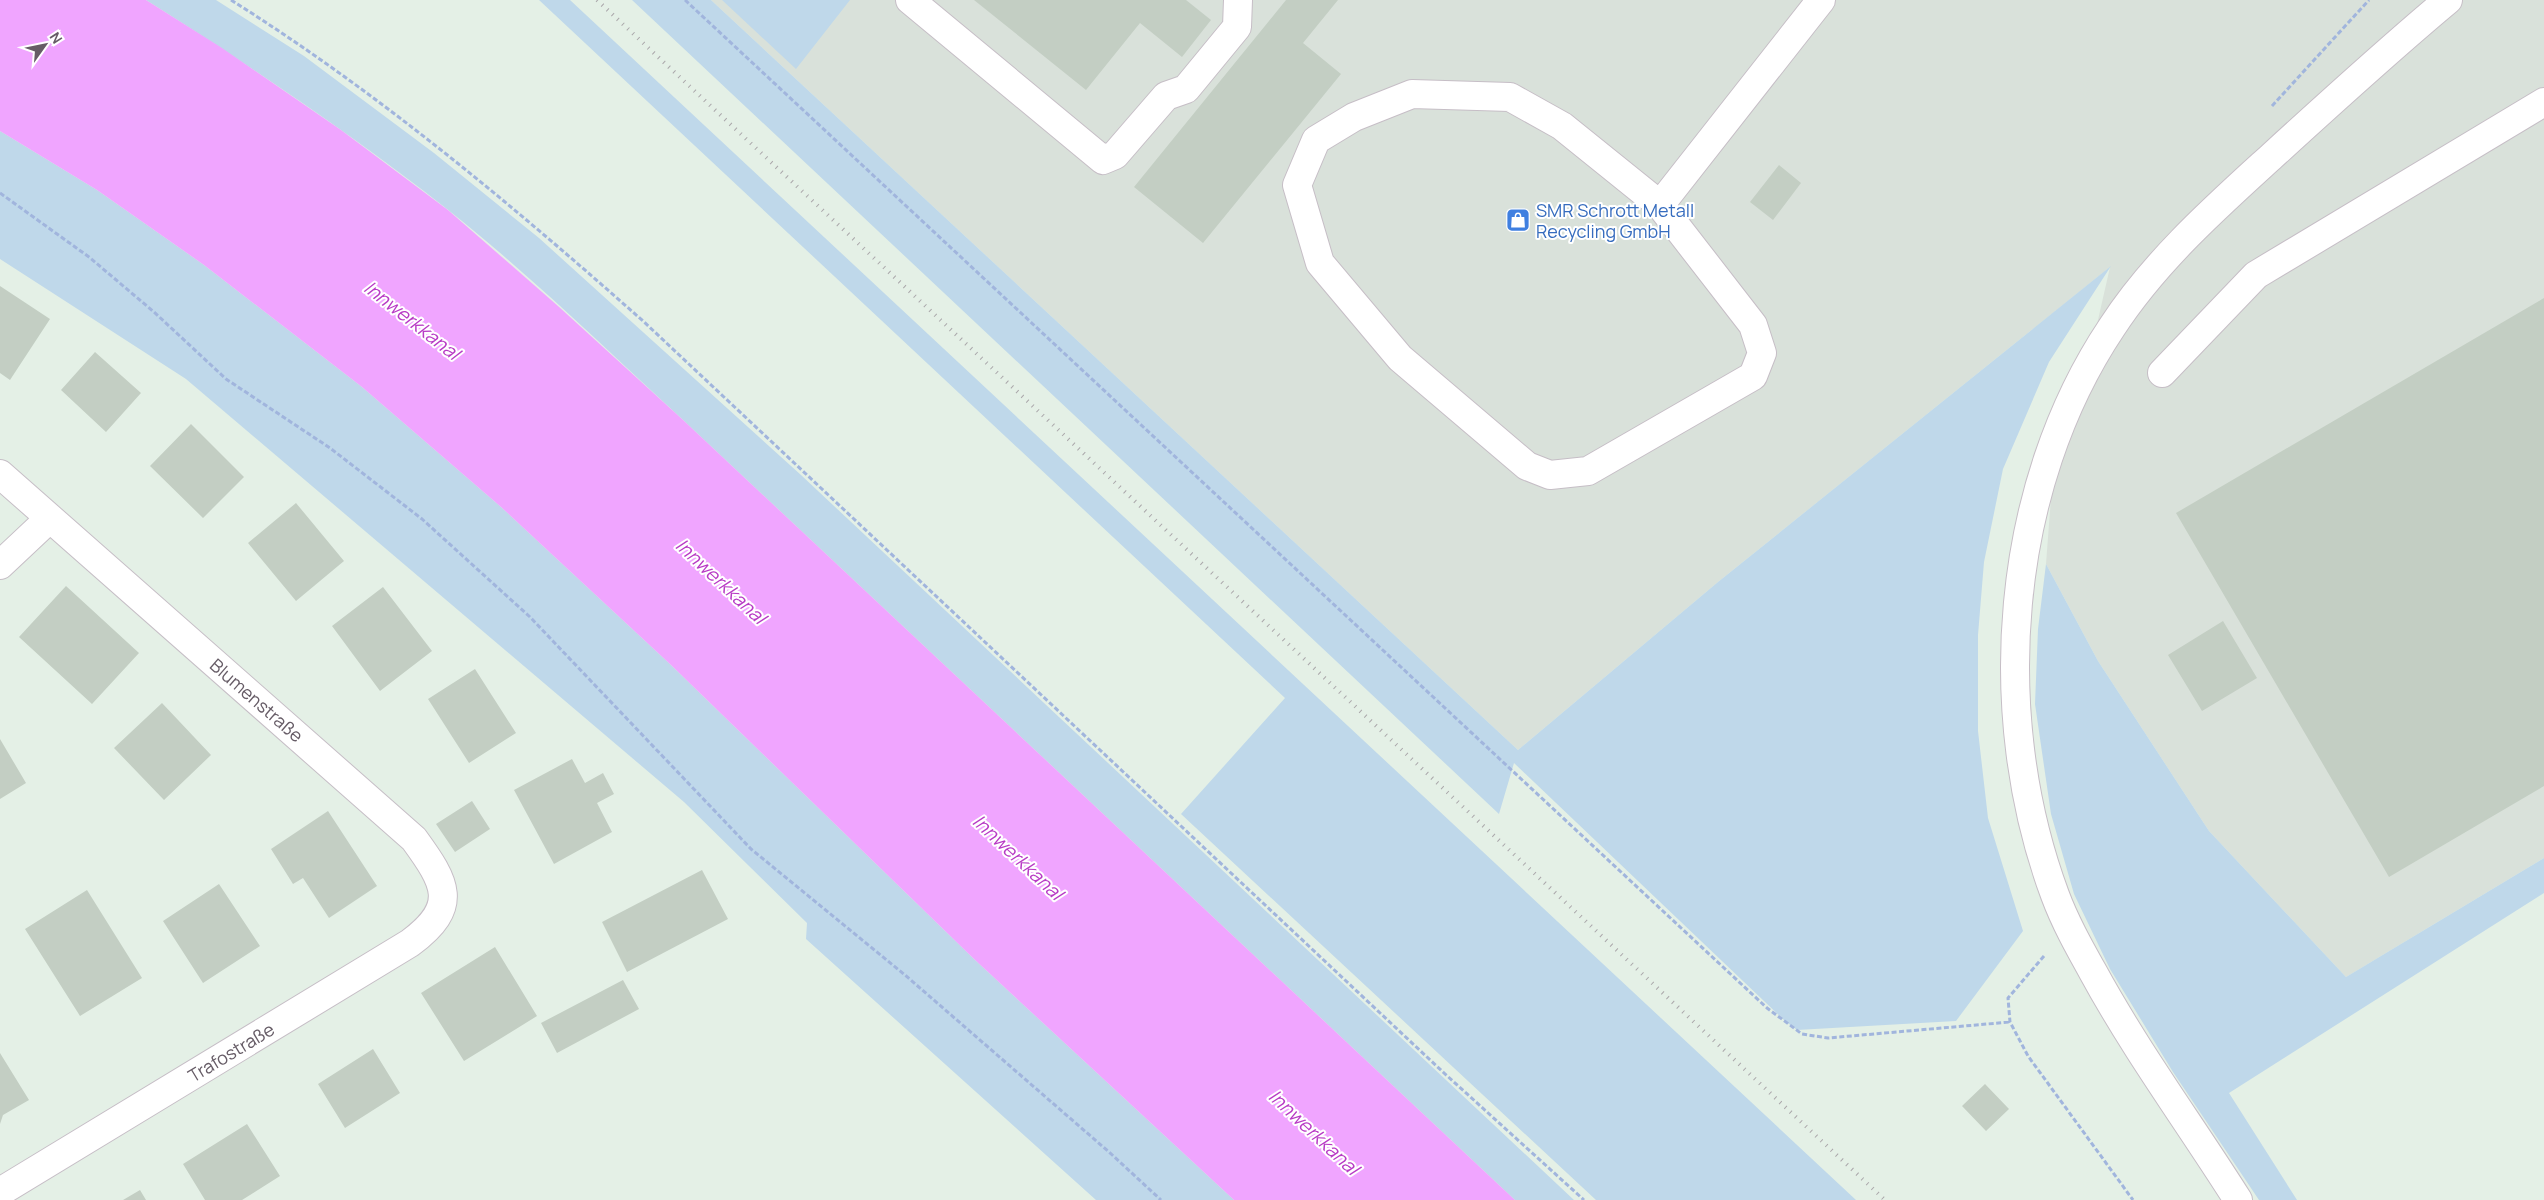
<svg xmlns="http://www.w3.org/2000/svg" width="2544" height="1200" font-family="Manrope,sans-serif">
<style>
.industrial{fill:#d9e1da}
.green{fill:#bfd8ea}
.water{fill:#f0a5ff}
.building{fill:#c3cec3}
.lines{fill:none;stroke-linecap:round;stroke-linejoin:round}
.minor-casing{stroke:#c6bec6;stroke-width:30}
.path{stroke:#a1b5dd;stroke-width:3;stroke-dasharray:5 2.5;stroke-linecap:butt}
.minor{stroke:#fff;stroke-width:28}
.rail{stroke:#aaa7aa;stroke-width:4;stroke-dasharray:1 6;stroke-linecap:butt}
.labels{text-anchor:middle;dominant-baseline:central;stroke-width:4;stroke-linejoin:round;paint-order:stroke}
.shop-label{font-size:18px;fill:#366cbe;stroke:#fff;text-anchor:start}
.street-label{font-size:18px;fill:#665c66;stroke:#fff}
.water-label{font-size:19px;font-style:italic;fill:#b83bc5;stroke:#fff}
</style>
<rect width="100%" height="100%" fill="#e4f0e6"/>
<path class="industrial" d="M711 0H2544V858L2346 977 2209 831 2098 661 2046 564 2053 471 2086 373 2110 267 1718 582 1518 750Z"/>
<path class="green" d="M146 0H216L304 56 434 153 539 238 801 475 1574 1200H1515L682 419C605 348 529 274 447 209 351 134 249 65 146 0Z
M539 0H570L1856 1200H1596L1181 814 1285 698Z
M632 0H711L1518 750 1718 582 2111 266 2049 362 2003 469 1984 562 1978 635V731L1988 818 2023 931 1956 1021 1797 1030 1785 1021 1514 763 1499 814Z
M722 0H850L796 69Z
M0 131 97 190 204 265 362 387 501 507 671 665 974 959 1234 1200H1096L806 939 807 923 684 802 186 379 0 259Z
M2046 564 2098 661 2209 831 2346 977 2544 858V893L2229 1093 2297 1200H2259L2173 1072 2110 969 2074 894 2051 814 2035 704 2038 629Z"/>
<path class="water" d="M0 0H146L222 48 341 130 448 210 558 306 682 419 1515 1200H1234L974 959 671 665 501 507 362 387 204 265 97 190 0 131Z"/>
<path class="building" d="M974 0H1186L1211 20 1182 57 1140 23 1086 90Z
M1286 0H1338L1303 43 1341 74 1203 243 1134 187Z
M1779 165 1801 183 1773 220 1750 202Z
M0 286 50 319 10 380 0 373Z
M2544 298V786L2389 877 2176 513Z
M95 352 141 393 106 432 61 390Z
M191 424 244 477 203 518 150 466Z
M296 503 344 561 296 601 248 543Z
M66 586 139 653 92 704 19 637Z
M383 587 432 651 380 691 332 626Z
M2223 621 2257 678 2202 711 2168 655Z
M475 669 516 733 469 763 428 699Z
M162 703 211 755 164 800 114 748Z
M0 739 26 783 0 799Z
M572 759 585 783 603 773 614 794 597 803 612 832 554 864 514 790Z
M472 801 490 829 455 852 436 824Z
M328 811 377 886 329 918 303 878 293 884 271 849Z
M702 870 728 919 627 972 602 922Z
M219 884 260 946 203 983 163 921Z
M87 890 142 978 80 1016 25 929Z
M495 947 537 1016 464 1061 421 993Z
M623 980 639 1009 557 1053 541 1023Z
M373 1049 400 1093 345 1128 318 1084Z
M0 1053 29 1100 3 1115 0 1124Z
M1985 1084 2009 1109 1986 1131 1962 1106Z
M247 1124 280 1176 242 1200H205L183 1164Z
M140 1190 146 1200H123Z"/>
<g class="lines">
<g class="minor-casing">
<path id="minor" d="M910 0 1103 160 1115 155 1166 96 1186 89 1237 27 1238 0
M1412 94 1510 97 1562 126 1660 205 1753 325 1762 353 1753 376 1588 471 1550 475 1527 466 1400 358 1320 263 1297 185 1316 140 1354 117Z
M1660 205 1821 0
M2162 373 2256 275 2544 102
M0 474 414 839C446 883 460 906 410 943L0 1192
M0 565 50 518
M2238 1200C2190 1124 2136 1051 2093 972 2079 947 2065 922 2055 895 1988 715 2004 488 2112 327 2155 261 2215 208 2272 156 2330 103 2388 50 2448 0"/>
</g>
<path class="path" d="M231 0C379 93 512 205 643 321L1444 1073 1584 1200
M685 0 1767 1008 1802 1034 1828 1038 2010 1022
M2272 106 2369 0
M0 193 89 257 154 312 226 379 330 448 422 519 530 617 751 849 905 975 1109 1152 1161 1200
M2044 956 2008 998 2010 1022 2028 1056 2133 1200"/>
<use href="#minor" class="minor"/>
<path class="rail" d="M597 0 1885 1200"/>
</g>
<defs>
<g id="shop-square" transform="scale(1.25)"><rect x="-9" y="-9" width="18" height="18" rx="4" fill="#3f7fe0" stroke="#fff"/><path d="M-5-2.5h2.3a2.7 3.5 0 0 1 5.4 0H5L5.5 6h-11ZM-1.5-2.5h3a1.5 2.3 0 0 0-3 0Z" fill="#fff"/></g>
</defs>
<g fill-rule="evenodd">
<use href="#shop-square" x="1518" y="220"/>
</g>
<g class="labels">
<g class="shop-label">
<text x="1536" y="210">SMR Schrott Metall<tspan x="1536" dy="21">Recycling GmbH</tspan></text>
</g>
<g class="street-label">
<text transform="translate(257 700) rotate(41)">Blumenstraße</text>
<text transform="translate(231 1052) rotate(-31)">Trafostraße</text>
</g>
<g class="water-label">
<text transform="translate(412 320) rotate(38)">Innwerkkanal</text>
<text transform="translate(721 581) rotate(43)">Innwerkkanal</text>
<text transform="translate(1018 857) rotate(43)">Innwerkkanal</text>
<text transform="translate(1314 1132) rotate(43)">Innwerkkanal</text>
</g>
</g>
<g transform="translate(45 45) rotate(57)" stroke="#ffffff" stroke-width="4" paint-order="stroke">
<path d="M0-4L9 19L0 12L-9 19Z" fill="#665c66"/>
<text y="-8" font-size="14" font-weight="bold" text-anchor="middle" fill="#665c66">N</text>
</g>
</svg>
